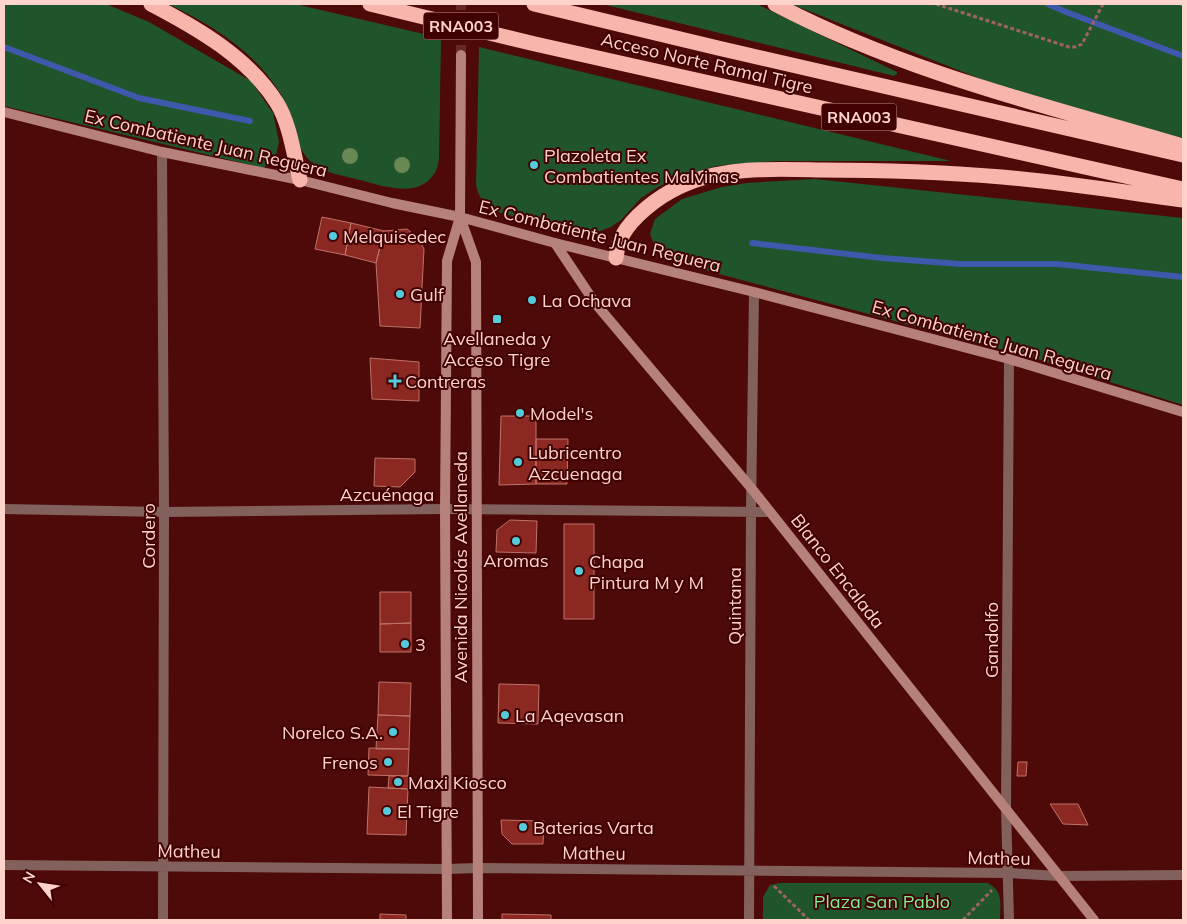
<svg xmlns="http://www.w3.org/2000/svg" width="1187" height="924" font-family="Mulish,sans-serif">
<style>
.green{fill:#20542b}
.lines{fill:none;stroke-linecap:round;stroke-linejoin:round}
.stream{stroke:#3f58ab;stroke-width:6}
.building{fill:#8b2821;stroke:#be7268}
.secondary-tunnel{stroke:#672825;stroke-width:10;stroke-dasharray:10 5;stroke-linecap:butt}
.path{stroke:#9c6460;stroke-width:3;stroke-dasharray:4 2.5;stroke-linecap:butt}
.street{stroke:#82615c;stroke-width:10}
.secondary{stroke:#b6817a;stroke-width:10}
.highway{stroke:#f7b5ac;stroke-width:15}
.tree{fill:#688854}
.poi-dot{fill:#53cbdb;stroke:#410001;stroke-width:2}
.labels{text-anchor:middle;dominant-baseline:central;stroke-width:4;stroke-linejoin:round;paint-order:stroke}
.shield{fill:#410001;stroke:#c5948f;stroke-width:1}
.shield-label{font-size:16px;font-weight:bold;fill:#fdd3cc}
.street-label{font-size:18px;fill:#fdd3cc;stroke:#410001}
.poi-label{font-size:18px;fill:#fdd3cc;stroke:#410001;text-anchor:start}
.park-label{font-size:18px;fill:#7ff093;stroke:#410001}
</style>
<rect width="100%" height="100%" fill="#4d0a08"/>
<path class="green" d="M4 4H106L149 22 251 81 273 113 279 142 275 160 263 168 4 106Z
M168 4H295L441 38 439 160C438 164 437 170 434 174 418 199 383 186 360 180 345 176 327 174 314 164 293 149 296 121 284 100 260 55 213 25 168 4Z
M602 4H757L897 72V74L894 76Z
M791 4H1183V138L1059 110Z
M479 47 951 161H776L716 166 676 178 658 187 641 198 621 220 611 227 600 231 586 233 576 232 501 213C488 207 479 201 476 185Z
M815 179 1183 218V405L1040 360 667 260 657 252 650 234 655 219 682 199 722 187 747 183Z
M780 883H988C1004 892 1000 904 1000 920H763V897L770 885Z"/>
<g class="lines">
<path class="stream" d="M1048 4 1066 12 1183 56
M4 47 139 98 250 121
M752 243 882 258 960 264H1057L1183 277"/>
</g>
<path class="building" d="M322 217 351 223 345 255 315 249Z
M351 223 384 231 376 263 345 255Z
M407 229 418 238 424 249 420 328 380 326 376 263 384 231Z
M370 358 419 362V401L372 399Z
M501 416H536V484L499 485Z
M536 439H568L567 484H536Z
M375 458 415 459V472L400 487 374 486Z
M510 520 537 521 536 553 496 552 497 530Z
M564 524H594V619H564Z
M380 592H411V623L380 624Z
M411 623V652H380V624Z
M379 682 411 683 410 716 378 715Z
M499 684 539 685 538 724 498 723Z
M378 715 410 716 409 749H376Z
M369 748 409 749 408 776 368 775Z
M1018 762H1027L1026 776H1017Z
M389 776H408V789L388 788Z
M369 787 408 789 406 835 367 834Z
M1050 804H1078L1088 825 1063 824Z
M501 820 544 821 543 844H512L502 834Z
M380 914 406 915V920H380Z
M502 914 551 915V920H502Z"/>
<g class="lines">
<path class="secondary-tunnel" d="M461 55V4"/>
<path class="path" d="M936 4 1069 47H1076L1082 44 1103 4
M1181 4 1183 5
M774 886 809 920
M963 920 992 890"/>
<path class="street" d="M162 152 164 512 163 920
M1009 359 1006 809 1009 920
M4 509 164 512 445 509 770 512
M4 865 447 869 477 868 1009 873 1059 876 1183 875
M749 920 751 511 754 292"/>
<path class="secondary" d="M4 112 162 152 300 180 392 203 460 217 555 243 754 292 1009 359 1183 412
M460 217 476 262 478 920
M555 243 595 303 752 489 1094 920
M447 920 445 509 447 261 460 217 461 55"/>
<path class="highway" d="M151 4C197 28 248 57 277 103 290 124 294 156 300 180
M370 4 535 44 1183 189
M534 4 718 48 1183 155
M775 4C902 71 1043 105 1179 145
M616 258C617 251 618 242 622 236 633 216 658 197 679 187 721 166 774 169 821 170 881 170 942 172 1002 177 1063 182 1123 192 1183 200"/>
</g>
<g class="tree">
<circle cx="350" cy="156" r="8"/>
<circle cx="402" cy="165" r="8"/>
</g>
<g class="poi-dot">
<circle cx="534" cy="165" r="5"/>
<circle cx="333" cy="236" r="5"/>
<circle cx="400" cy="294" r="5"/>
<circle cx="532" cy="300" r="5"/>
<rect x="492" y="314" width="10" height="10" rx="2.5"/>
<path d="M392.5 373.5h5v5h5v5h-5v5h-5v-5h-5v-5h5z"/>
<circle cx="520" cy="413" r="5"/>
<circle cx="518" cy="462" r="5"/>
<circle cx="516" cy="541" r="5"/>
<circle cx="579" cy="571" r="5"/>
<circle cx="405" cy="644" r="5"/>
<circle cx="505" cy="715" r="5"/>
<circle cx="393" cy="732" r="5"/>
<circle cx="388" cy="762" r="5"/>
<circle cx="398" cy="782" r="5"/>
<circle cx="387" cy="811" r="5"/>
<circle cx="523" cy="827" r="5"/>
</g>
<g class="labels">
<g class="shield">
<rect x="423.5" y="12.5" width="75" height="27" rx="4"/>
<rect x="821.5" y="103.5" width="75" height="27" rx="4"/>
</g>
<g class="shield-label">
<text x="461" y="26">RNA003</text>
<text x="859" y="117">RNA003</text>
</g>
<g class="street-label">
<text transform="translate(707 63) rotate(13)">Acceso Norte Ramal Tigre</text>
<text transform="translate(206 143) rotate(13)">Ex Combatiente Juan Reguera</text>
<text transform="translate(600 236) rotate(14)">Ex Combatiente Juan Reguera</text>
<text transform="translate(992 340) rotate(16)">Ex Combatiente Juan Reguera</text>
<text x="387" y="494">Azcuénaga</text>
<text transform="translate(148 536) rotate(-90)">Cordero</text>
<text transform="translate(460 567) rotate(-90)">Avenida Nicolás Avellaneda</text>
<text transform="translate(838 571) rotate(52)">Blanco Encalada</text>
<text transform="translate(734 606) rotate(-90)">Quintana</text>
<text transform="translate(991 640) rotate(-90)">Gandolfo</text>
<text transform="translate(189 851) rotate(1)">Matheu</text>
<text transform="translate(594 853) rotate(1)">Matheu</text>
<text transform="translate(999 858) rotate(1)">Matheu</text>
</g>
<g class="poi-label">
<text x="544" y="155">Plazoleta Ex<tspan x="544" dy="21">Combatientes Malvinas</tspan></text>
<text x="343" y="236">Melquisedec</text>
<text x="410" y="294">Gulf</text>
<text x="542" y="300">La Ochava</text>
<text x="497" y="338" text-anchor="middle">Avellaneda y<tspan x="497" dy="21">Acceso Tigre</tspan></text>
<text x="405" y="381">Contreras</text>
<text x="530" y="413">Model's</text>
<text x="528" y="452">Lubricentro<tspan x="528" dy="21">Azcuenaga</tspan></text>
<text x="516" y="560" text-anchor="middle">Aromas</text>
<text x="589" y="561">Chapa<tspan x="589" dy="21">Pintura M y M</tspan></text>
<text x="415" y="644">3</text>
<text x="515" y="715">La Aqevasan</text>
<text x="383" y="732" text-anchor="end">Norelco S.A.</text>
<text x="378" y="762" text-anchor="end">Frenos</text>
<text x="408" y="782">Maxi Kiosco</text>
<text x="397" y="811">El Tigre</text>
<text x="533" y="827">Baterias Varta</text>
</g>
<g class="park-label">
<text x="882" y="901">Plaza San Pablo</text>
</g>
</g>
<rect width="1187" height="924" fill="none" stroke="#fdd3cc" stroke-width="10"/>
<g transform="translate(40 884) rotate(300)" stroke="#410001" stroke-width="4" paint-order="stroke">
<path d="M0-4L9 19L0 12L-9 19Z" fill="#fdd3cc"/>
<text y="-8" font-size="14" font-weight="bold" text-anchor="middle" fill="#fdd3cc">N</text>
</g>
</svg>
